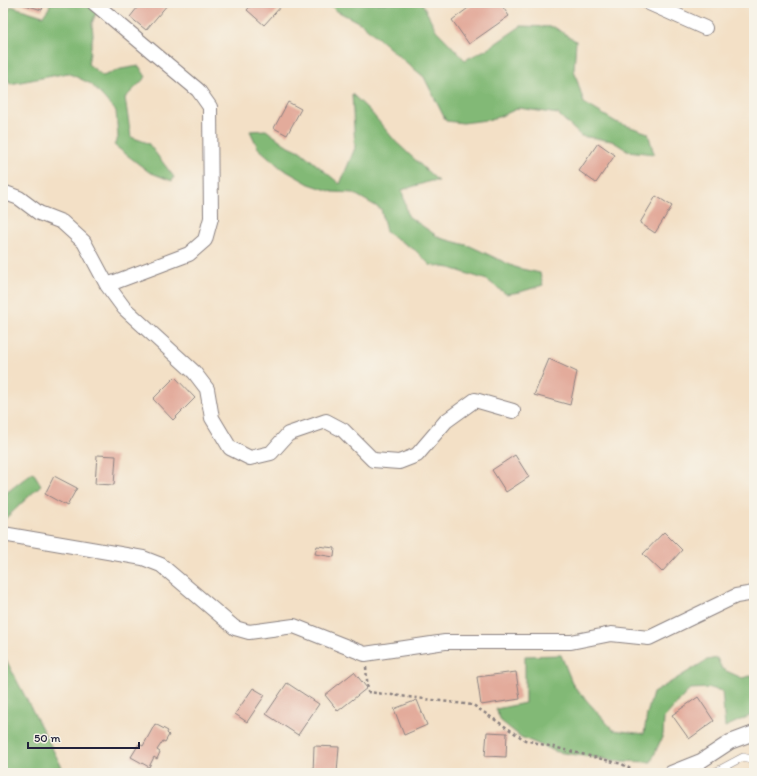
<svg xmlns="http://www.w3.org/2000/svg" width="757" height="776" font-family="Itim,sans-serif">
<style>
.forest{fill:#82b976;stroke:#526e58}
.building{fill:#e3ab9b}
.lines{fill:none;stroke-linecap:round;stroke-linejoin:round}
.service-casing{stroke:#8a8180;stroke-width:8}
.minor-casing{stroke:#8a8180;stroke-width:16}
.path{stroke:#8a8180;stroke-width:2.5;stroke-dasharray:3 3;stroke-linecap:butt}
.service{stroke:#fff;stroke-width:7}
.minor{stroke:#fff;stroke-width:14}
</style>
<rect width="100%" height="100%" fill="#f7f3e8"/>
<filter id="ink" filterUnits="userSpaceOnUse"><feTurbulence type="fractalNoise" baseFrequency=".025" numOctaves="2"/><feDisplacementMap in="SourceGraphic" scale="8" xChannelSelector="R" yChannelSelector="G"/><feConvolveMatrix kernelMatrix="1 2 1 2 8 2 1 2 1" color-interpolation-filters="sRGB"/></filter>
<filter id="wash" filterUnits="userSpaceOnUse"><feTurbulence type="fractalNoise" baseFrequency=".012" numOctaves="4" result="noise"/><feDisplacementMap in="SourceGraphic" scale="16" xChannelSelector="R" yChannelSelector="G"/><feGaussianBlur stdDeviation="0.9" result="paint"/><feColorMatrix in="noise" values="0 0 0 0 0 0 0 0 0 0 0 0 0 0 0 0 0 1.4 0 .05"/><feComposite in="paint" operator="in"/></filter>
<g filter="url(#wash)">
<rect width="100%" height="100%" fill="#f3e0c6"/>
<path class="forest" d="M50 3H87L97 11 92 23 93 35 88 64 103 76 121 69 139 66 146 77 125 98 131 137 148 143 174 177 172 181 149 172 114 145 118 138 116 111 91 84 68 73 10 84 3 69V20L11 6 43 16 49 8Z
M328 3H422L436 30 465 60 489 48 521 26 554 27 576 41 574 70 584 103 616 122 648 133 654 154 628 151 612 141 581 136 558 114 519 108 494 119 463 123 446 121 424 77 401 58 362 24 335 10Z
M352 94 370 111 396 142 438 181H431L402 190 408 216 440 238 470 246 517 268 540 273 543 285 520 292 506 294 487 280 450 268 430 265 415 250 386 232 381 209 353 193 333 192 309 184 281 168 258 148 250 131 266 130 285 144 300 151 340 184 355 148Z
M33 472 41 485 5 519H3V494L6 493Z
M3 654 65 773H3Z
M561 655 573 685 613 730 644 734 647 714 653 693 707 660 717 658 722 669 742 678 754 675V714L725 727 722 691 710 688 690 689 664 718 663 735 651 762 617 761 557 752 521 737 501 721 496 709 525 703V656Z"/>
<g id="blocks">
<path class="building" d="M19 3H44L42 10Z
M141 3 168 4 146 30 130 17Z
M253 3H284L264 25 247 10Z
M475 3H500L509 16 469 44 452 20Z
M288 102 301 109 287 135 274 128Z
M598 143 615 155 596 183 579 171Z
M656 196 672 206 655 233 640 223Z
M549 359 577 372 570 405 534 395Z
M175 377 195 398 173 420 153 399Z
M97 455 116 456 114 485 95 484Z
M515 455 529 477 506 492 492 470Z
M54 476 77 488 67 506 45 494Z
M664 532 682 550 662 572 643 554Z
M317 546 335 548 334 557 315 554Z
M354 672 367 688 338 711 325 695Z
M516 672 520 699 481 705 477 677Z
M287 683 319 704 298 735 266 714Z
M253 688 265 695 247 722 235 714Z
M698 697 714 721 689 739 672 715Z
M417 700 427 725 404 735 394 709Z
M155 724 168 731 167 733 169 735 165 742 163 741 157 750 160 752 157 759 154 757 149 767 131 757 139 744 143 746Z
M487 732 507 733 506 757 485 756Z
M314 746 339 747 337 773H313Z"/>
</g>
</g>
<g filter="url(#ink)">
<use href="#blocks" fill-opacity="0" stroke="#8a8180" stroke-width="1"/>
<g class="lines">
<g class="service-casing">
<path id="service" d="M713 773 743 757 754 760"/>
</g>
<g class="minor-casing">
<path id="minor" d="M94 3 198 90 210 107 211 218 205 240 189 254 107 285
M649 3 705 28
M3 192 19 198 39 213 62 222 84 242 107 285 124 308 194 372 207 389 212 418 230 448 250 458 271 453 288 434 326 421 343 430 373 460 399 462 417 455 446 421 475 400 513 411
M3 534 143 558 161 565 235 628 249 632 294 626 365 654 445 642H571L611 634 649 638 736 596 754 593
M671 773 701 761 730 742 754 733"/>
</g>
<path class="path" d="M366 667 368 692 473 705 525 740 622 764 637 773"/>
<use href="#service" class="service"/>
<use href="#minor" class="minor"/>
</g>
</g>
<rect width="757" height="776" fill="none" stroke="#f7f3e8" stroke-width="16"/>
<path d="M28 742v6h111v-6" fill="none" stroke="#22223b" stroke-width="2"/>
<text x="34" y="742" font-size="12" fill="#22223b" stroke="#f7f3e8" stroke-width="3" paint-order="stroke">50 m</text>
</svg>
